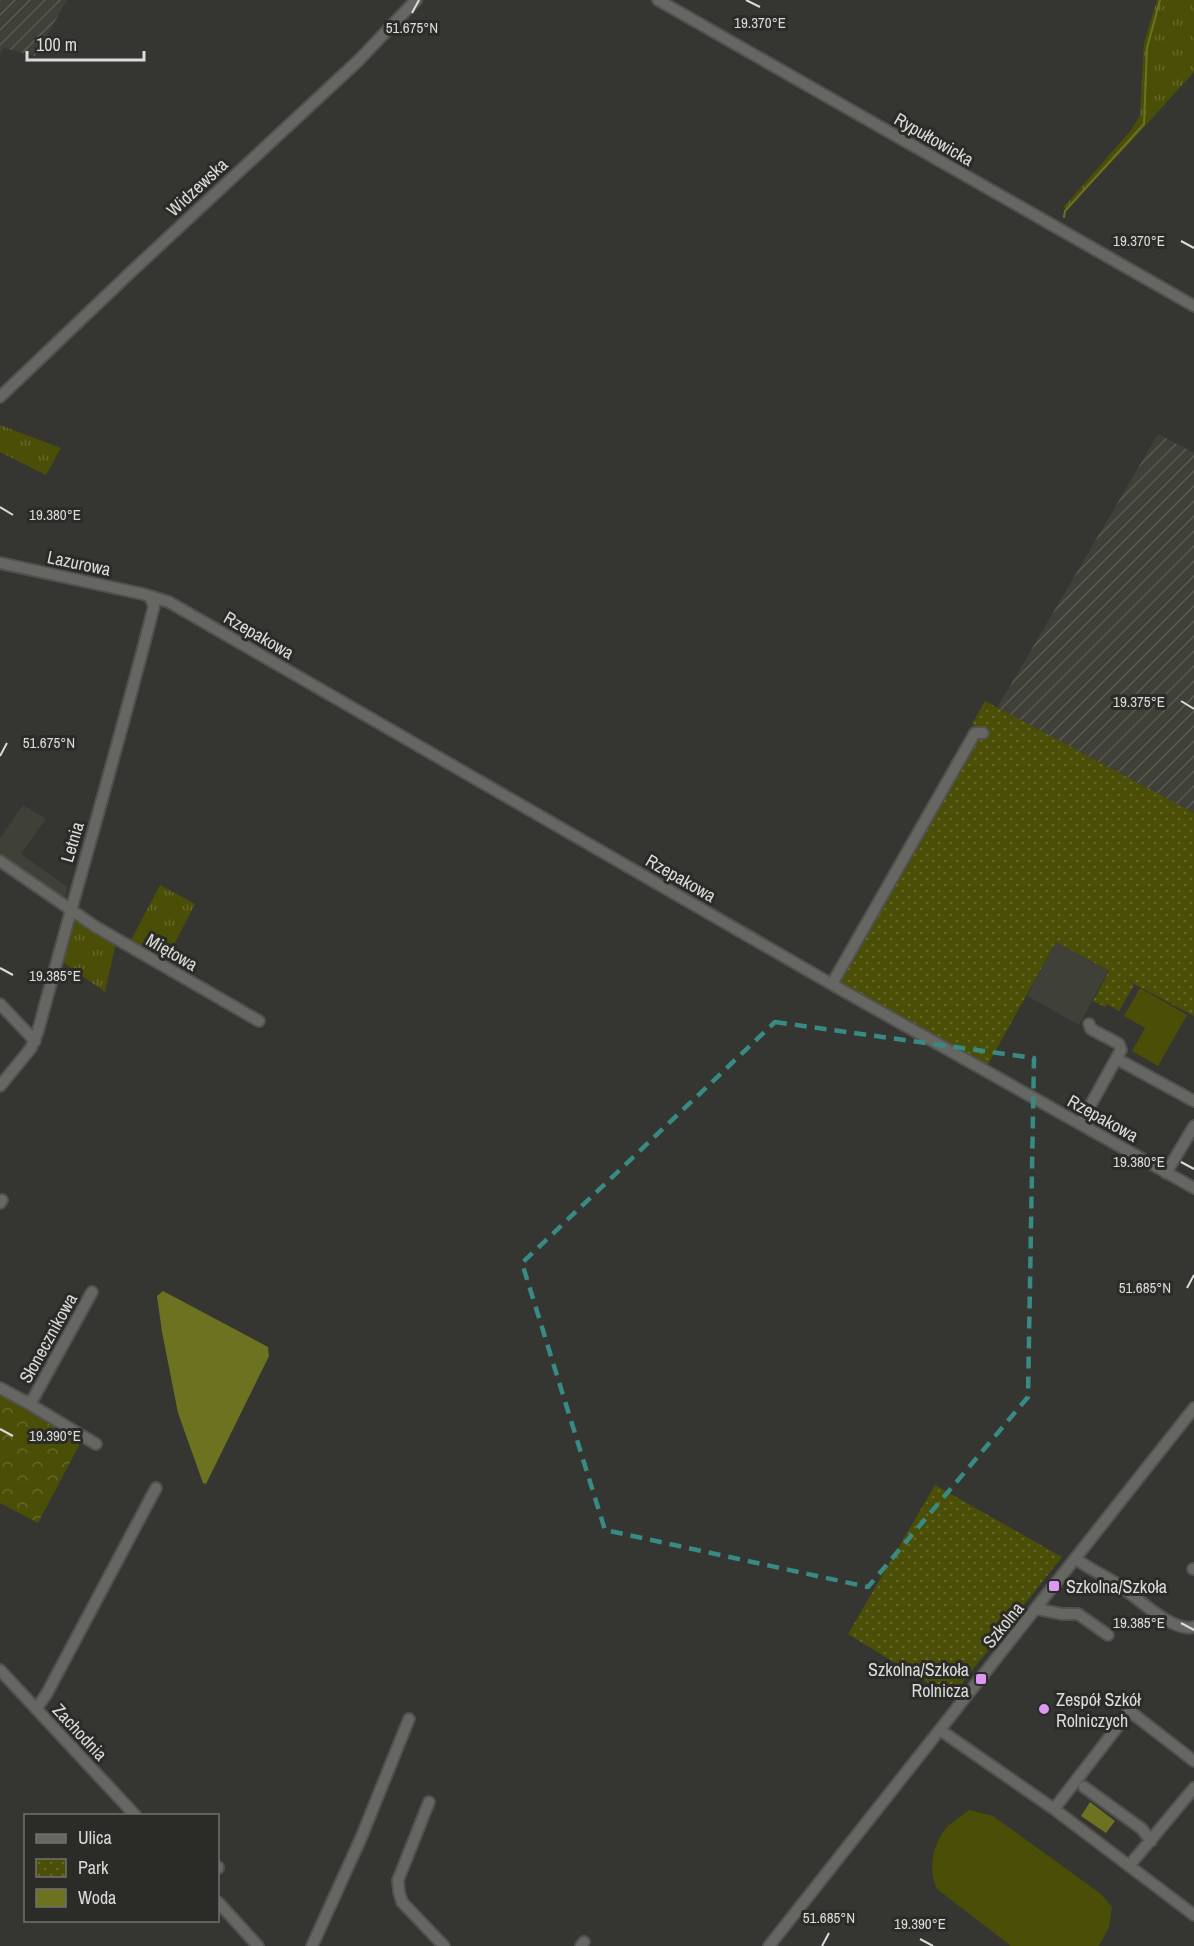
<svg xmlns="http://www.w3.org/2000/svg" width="1194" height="1946" font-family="'Archivo Narrow',sans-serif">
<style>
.built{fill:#3f4037}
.industrial{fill:url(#industrial-furrows)}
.grass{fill:url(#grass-tufts)}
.forest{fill:url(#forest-crowns)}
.park{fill:url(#park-dots)}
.pitch{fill:#4b4e07}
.water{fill:#6d7220}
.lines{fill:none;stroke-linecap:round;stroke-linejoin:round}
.stream{stroke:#6d7220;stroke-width:2}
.minor-casing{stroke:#51514f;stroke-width:14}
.minor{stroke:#666763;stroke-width:10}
.marked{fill:none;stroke:#388a83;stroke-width:4.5;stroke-dasharray:12 8;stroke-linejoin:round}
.ticks{fill:none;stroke:#dbdbd9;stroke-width:2}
.poi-dot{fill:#de98f2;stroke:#2b2b28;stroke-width:2}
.labels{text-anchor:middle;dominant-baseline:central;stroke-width:6;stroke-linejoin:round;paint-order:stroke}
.street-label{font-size:18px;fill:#dbdbd9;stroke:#2b2b28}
.poi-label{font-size:18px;fill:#dbdbd9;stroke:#2b2b28;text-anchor:start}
.ticks-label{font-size:15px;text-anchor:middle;fill:#dbdbd9;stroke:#2b2b28;stroke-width:6;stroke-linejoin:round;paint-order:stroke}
</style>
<defs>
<pattern id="industrial-furrows" width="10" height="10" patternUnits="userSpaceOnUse" patternTransform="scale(1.5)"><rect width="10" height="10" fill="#3f4037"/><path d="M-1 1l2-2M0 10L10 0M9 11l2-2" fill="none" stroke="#5a5b53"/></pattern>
<pattern id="grass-tufts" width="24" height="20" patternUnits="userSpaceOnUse" patternTransform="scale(1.5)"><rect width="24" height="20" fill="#4b4e07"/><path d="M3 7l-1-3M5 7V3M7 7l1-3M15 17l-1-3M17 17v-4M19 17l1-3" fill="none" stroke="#64672b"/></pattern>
<pattern id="forest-crowns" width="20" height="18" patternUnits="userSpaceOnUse" patternTransform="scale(1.5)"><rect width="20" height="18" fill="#4b4e07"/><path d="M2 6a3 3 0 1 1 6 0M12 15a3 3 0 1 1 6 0" fill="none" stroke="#64672b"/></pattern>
<pattern id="park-dots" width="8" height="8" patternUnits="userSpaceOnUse" patternTransform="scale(1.5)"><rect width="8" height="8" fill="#4b4e07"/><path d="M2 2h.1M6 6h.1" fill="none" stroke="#64672b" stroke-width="1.8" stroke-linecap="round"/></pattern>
</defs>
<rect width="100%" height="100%" fill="#353532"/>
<path class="built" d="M23 805 46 819 21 854 67 887 64 904 0 859V838Z
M1056 942 1108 971 1079 1025 1027 996Z"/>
<path class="industrial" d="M0 0H67L35 56 4 48 0 54Z
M1158 434 1194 453V813L997 708Z"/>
<path class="grass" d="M1157 0H1194V72L1127 146 1066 209 1063 208 1131 130 1140 115 1144 43Z
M0 425 61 448 46 475 0 452Z
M160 885 195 904 165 962 130 942Z
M72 918 116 943 105 992 61 961Z"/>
<path class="forest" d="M0 1393 82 1440 38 1523 0 1503Z"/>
<path class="park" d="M985 701 1194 813V1016L1125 979 1134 985 1119 1011 1107 1004 1105 1007 1093 1001 1109 971 1056 942 986 1068 838 985 981 730 972 724Z
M935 1485 1062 1557 951 1697 848 1634Z"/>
<path class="pitch" d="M1140 988 1187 1015 1158 1066 1132 1051 1145 1028 1124 1016Z
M969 1810 993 1816 1101 1894 1112 1907 1109 1927 1099 1946H1011L937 1889C928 1870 932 1848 944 1831 949 1823 962 1816 969 1810Z"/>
<path class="water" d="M163 1291 268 1347 269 1356 206 1484 203 1483 178 1413 162 1332 157 1296Z
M1090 1802 1115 1821 1106 1833 1081 1816Z"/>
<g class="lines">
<path class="stream" d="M1064 217 1065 211 1144 124 1147 48 1160 0"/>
<g class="minor-casing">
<path id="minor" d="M658 0 1194 306
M0 397 132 271 359 60 416 0
M0 563 143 594 169 602 840 989 1194 1188
M0 861 96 927 259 1021
M832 984 975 733H983
M0 1004 35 1041
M1117 1059 1194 1101
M0 1086 31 1048 38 1031C76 889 118 748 154 606L150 597
M1080 1124 1121 1050 1119 1044 1091 1029 1089 1024
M1166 1173 1194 1126
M0 1203 2 1200
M0 1388 26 1402 33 1399 92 1292
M26 1402 96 1444
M1076 1559C1089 1569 1104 1575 1117 1584 1136 1596 1172 1633 1194 1627
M1193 1569H1194
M1037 1609 1062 1614H1078L1108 1635
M0 1670 136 1816
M36 1709 46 1695 156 1488
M940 1730 1054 1809 1194 1915
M1084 1787 1142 1829 1151 1841
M429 1802 398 1880 399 1892 402 1902 444 1946
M1054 1809 1129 1712 1132 1713 1194 1761
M1129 1866 1194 1788
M218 1868V1867
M218 1902 258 1946
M312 1946 361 1838 409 1719
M581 1946 584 1942
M769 1946 1194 1408"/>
</g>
<use href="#minor" class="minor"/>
</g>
<path class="marked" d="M775 1022 1034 1058 1028 1397 868 1587 605 1530 522 1263Z"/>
<path class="ticks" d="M746 0 760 7M412 13 419 0M1181 241 1194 248M0 507 13 515M1181 701 1194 709M0 756 7 743M0 968 13 975M1181 1162 1194 1169M1187 1288 1194 1275M0 1429 13 1436M1181 1623 1194 1630M920 1939 933 1946M822 1946 829 1933"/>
<g class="poi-dot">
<rect x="1048" y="1580" width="12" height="12" rx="3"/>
<rect x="975" y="1673" width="12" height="12" rx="3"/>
<circle cx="1044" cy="1709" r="6"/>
</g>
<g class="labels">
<g class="street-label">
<text transform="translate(934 139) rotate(30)">Rypułtowicka</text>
<text transform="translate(197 187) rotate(-43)">Widzewska</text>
<text transform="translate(79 563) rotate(12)">Lazurowa</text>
<text transform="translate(259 635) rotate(30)">Rzepakowa</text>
<text transform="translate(72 842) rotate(-74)">Letnia</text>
<text transform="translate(681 878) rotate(30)">Rzepakowa</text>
<text transform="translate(172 952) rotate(30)">Miętowa</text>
<text transform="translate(1103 1118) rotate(29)">Rzepakowa</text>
<text transform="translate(48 1338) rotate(-61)">Słonecznikowa</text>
<text transform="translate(1003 1625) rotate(-51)">Szkolna</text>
<text transform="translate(80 1732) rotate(47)">Zachodnia</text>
</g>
<g class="poi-label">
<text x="1066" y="1586">Szkolna/Szkoła</text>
<text x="969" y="1669" text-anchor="end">Szkolna/Szkoła<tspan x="969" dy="21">Rolnicza</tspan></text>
<text x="1056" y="1699">Zespół Szkół<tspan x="1056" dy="21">Rolniczych</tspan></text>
</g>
</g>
<g class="ticks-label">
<text x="760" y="28">19.370°E</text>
<text x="412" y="33">51.675°N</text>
<text x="1139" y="246">19.370°E</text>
<text x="55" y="520">19.380°E</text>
<text x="1139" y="707">19.375°E</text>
<text x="49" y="748">51.675°N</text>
<text x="55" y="981">19.385°E</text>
<text x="1139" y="1167">19.380°E</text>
<text x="1145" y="1293">51.685°N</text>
<text x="55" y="1441">19.390°E</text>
<text x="1139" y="1628">19.385°E</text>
<text x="829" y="1923">51.685°N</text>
<text x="920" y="1929">19.390°E</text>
</g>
<rect x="24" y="1814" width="195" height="108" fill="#2b2b28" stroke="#71716f" stroke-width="1.5"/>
<rect x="36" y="1834" width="30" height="9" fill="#666763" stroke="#71716f" stroke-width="1.5"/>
<text x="78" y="1844" font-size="18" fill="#dbdbd9">Ulica</text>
<rect x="36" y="1859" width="30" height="18" fill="url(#park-dots)" stroke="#71716f" stroke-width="1.5"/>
<text x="78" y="1874" font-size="18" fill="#dbdbd9">Park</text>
<rect x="36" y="1889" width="30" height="18" fill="#6d7220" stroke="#71716f" stroke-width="1.5"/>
<text x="78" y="1904" font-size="18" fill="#dbdbd9">Woda</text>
<path d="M27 51v9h117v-9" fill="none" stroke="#dbdbd9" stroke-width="3"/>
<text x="36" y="51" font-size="18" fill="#dbdbd9" stroke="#2b2b28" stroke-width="4.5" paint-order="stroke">100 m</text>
</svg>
